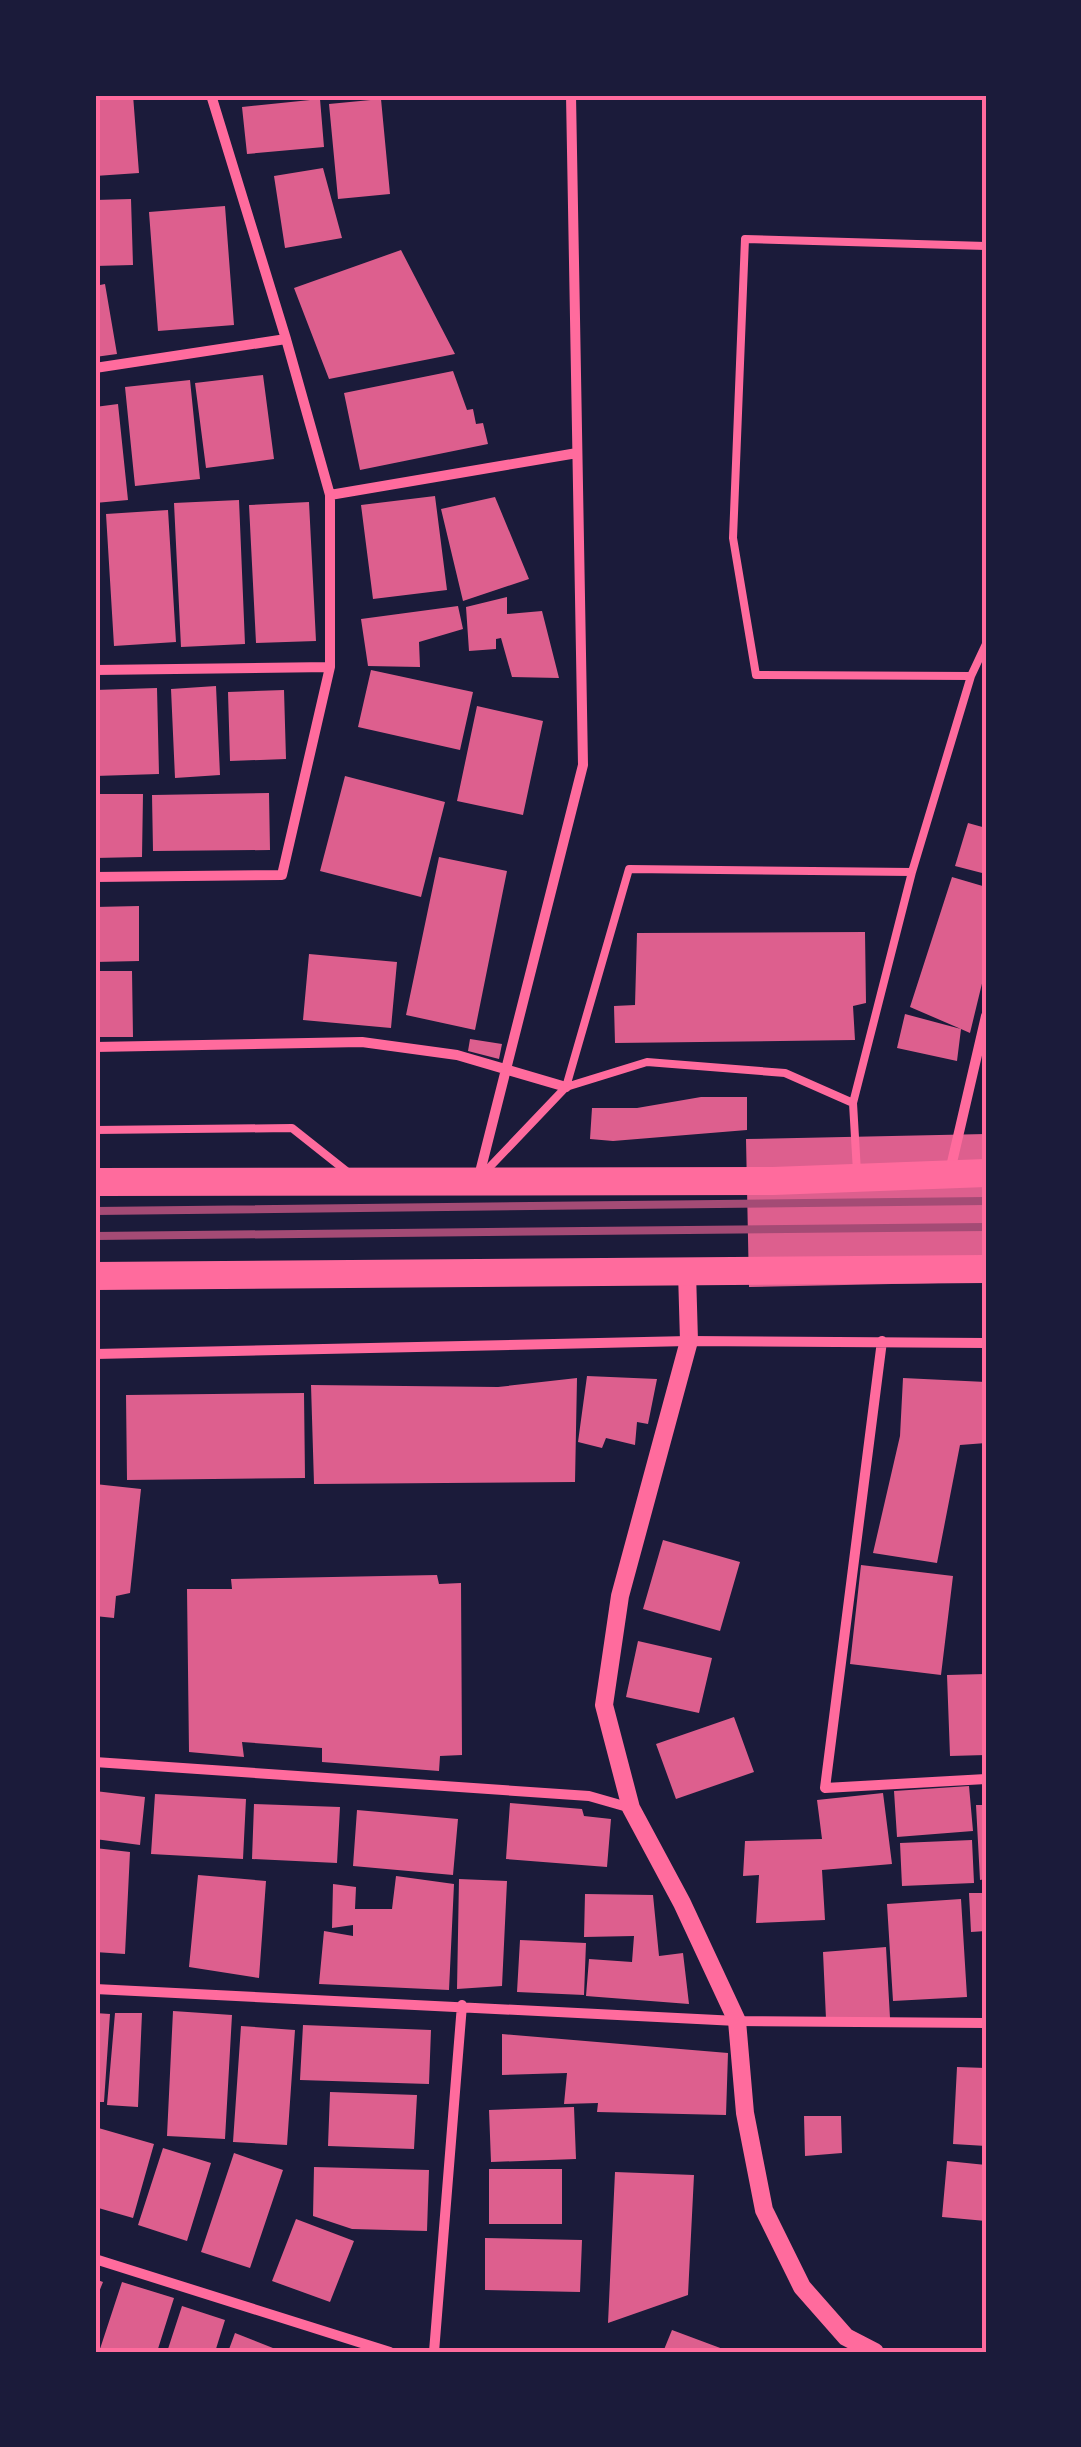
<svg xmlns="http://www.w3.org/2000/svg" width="1081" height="2447" font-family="'Archivo Narrow',sans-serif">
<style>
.building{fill:#dd5f8e}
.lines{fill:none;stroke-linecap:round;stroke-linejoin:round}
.service{stroke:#ff6b9d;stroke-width:8}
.minor{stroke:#ff6b9d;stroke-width:10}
.tertiary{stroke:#ff6b9d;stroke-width:18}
.trunk{stroke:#ff6b9d;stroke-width:28}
.rail{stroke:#a44b75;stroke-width:8}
.neatline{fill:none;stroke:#ff6b9d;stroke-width:4}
</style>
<rect width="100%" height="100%" fill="#1b1b3a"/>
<path class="building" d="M133 95 139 173 95 176V98Z
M320 99 324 147 247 154 242 107Z
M381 99 390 194 338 199 329 104Z
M323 168 342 238 285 248 274 176Z
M131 199 133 265 95 266V200Z
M225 206 234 325 158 331 149 212Z
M401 250 455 354 329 379 294 288Z
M105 284 117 354 95 357V286Z
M453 371 467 410 473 409 476 424 483 423 488 444 360 470 344 393Z
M263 375 274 459 206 468 195 383Z
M190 380 200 479 135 486 125 387Z
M118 404 128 500 95 503V407Z
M435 496 447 590 373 599 361 505Z
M495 497 529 579 463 601 441 509Z
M239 500 245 644 181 647 174 503Z
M309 502 316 641 256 643 249 505Z
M168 510 176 642 114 646 106 514Z
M507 597V614L542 611 559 678 512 677 501 638 496 639V649L469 651 466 607Z
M458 606 463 629 419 642 420 667 368 666 361 619Z
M371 670 473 692 460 750 358 727Z
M216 686 220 775 175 778 171 689Z
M157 688 159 774 95 776V690Z
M284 690 286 759 230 761 228 692Z
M477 706 543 721 523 815 457 801Z
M345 776 445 802 421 897 320 871Z
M269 793 270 850 153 851 152 795Z
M95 794H143L142 857 95 858Z
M968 823 986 828V874L955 866Z
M439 857 507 871 475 1030 406 1015Z
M952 877 986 887V967L970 1033 961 1029 957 1061 897 1048 905 1014 961 1029 910 1007Z
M139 906V961L95 962V907Z
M865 932 866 1003 853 1006 855 1040 615 1043 614 1006 635 1005 637 933Z
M309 954 397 962 391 1028 303 1020Z
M95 971H132L133 1037H95Z
M470 1039 502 1044 499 1059 468 1051Z
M701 1097H747V1130L613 1141 590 1139 592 1108H637Z
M986 1134V1282L749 1287 746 1139Z
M587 1376 657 1379 648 1424 637 1422 635 1445 606 1438 602 1448 578 1442Z
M577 1378 575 1482 314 1484 311 1385 498 1387Z
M903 1378 986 1382V1443L960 1445 937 1563 873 1553 900 1436Z
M304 1393 305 1478 127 1480 126 1395Z
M95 1484 141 1489 130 1593 116 1596 114 1618 95 1616Z
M663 1540 740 1562 720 1631 643 1609Z
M861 1565 953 1576 941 1675 850 1664Z
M437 1575 439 1584 461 1583 462 1755 440 1756 439 1771 322 1762V1748L242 1742 244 1757 189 1752 187 1589H232L231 1579Z
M638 1641 712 1658 699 1713 626 1697Z
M986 1674V1755L950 1756 947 1675Z
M734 1717 754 1772 676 1799 656 1744Z
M969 1786 973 1831 897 1837 894 1791Z
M95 1791 145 1797 140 1845 95 1839Z
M883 1793 892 1864 822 1870 825 1920 756 1923 759 1875 743 1876 745 1841 822 1839 817 1800Z
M155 1794 246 1799 243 1859 151 1854Z
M510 1803 582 1809 584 1816 611 1819 607 1867 506 1859Z
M254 1804 340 1807 337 1863 252 1859Z
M976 1805H986V1879L980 1880Z
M357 1810 458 1819 453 1875 353 1866Z
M972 1840 974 1883 902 1886 900 1843Z
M95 1848 130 1852 125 1954 95 1952Z
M198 1875 266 1881 259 1978 189 1967Z
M396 1876 454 1884 449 1990 319 1984 324 1931 353 1936V1925L332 1928 333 1884 356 1887 355 1909H392Z
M459 1879 507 1881 502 1986 457 1989Z
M969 1893H986V1931L971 1932Z
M585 1894 653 1895 659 1956 683 1953 689 2004 586 1996 589 1959 632 1962 634 1936 584 1937Z
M961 1899 967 1997 893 2001 887 1904Z
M520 1940 586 1943 584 1995 517 1992Z
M886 1947 890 2018 826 2019 823 1952Z
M173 2011 232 2015 225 2139 167 2136Z
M95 2013 110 2014 104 2102H95Z
M115 2013H142L138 2107 107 2105Z
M303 2025 431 2030 429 2084 300 2080Z
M241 2026 295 2030 287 2145 233 2142Z
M502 2034 728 2053 726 2115 597 2112 598 2103 564 2104 567 2073 502 2075Z
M957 2067 986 2068V2146L953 2144Z
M330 2092 417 2095 414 2149 328 2146Z
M574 2107 576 2159 491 2162 489 2110Z
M804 2116H841L842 2153 805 2156Z
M95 2127 154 2144 133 2218 95 2207Z
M163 2148 211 2163 187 2241 138 2225Z
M234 2153 283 2170 250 2268 201 2252Z
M947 2161 986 2165V2221L942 2217Z
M314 2167 429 2170 427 2231 352 2229 313 2216Z
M489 2169H562V2224H489Z
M615 2172 694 2175 688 2295 608 2323Z
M296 2219 354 2241 330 2302 272 2281Z
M485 2238 582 2240 580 2292 485 2290Z
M95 2279 103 2282 95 2302Z
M122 2282 174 2298 157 2352H99Z
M182 2306 225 2320 215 2352H167Z
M672 2330 731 2352H663Z
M235 2333 283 2352H228Z"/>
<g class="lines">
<path class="service" d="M971 676 756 675 733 538 745 239 986 246
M912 872 971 676 986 644
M566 1087 629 869 912 872 853 1103
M95 1130 292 1128 350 1174
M484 1173 566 1087 647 1062 785 1073 853 1103 857 1172"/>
<path class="minor" d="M95 368 286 339 211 95
M330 495 577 453
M95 670 330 667
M95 877 282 875 330 667V495L286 339
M95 1047 362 1042 457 1055 566 1087
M950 1171 986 1016
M478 1180 583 765 571 95
M882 1341 825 1788 986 1779
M95 1354 689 1341 986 1343
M95 1762 589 1796 631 1808
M95 1989 737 2021 986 2023
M95 2259 390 2352
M434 2352 462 2005"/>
<path class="tertiary" d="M687 1272 689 1341 620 1596 604 1705 631 1808 682 1903 737 2021 745 2113 764 2210 802 2287 846 2337 875 2352"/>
<path class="trunk" d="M95 1182 773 1181 986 1173
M95 1276 986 1269"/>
<path class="rail" d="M95 1211 986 1201
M95 1236 986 1227"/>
</g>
<rect width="1081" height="2447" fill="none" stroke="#1b1b3a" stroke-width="195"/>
<rect x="98" y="98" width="886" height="2252" class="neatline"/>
</svg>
